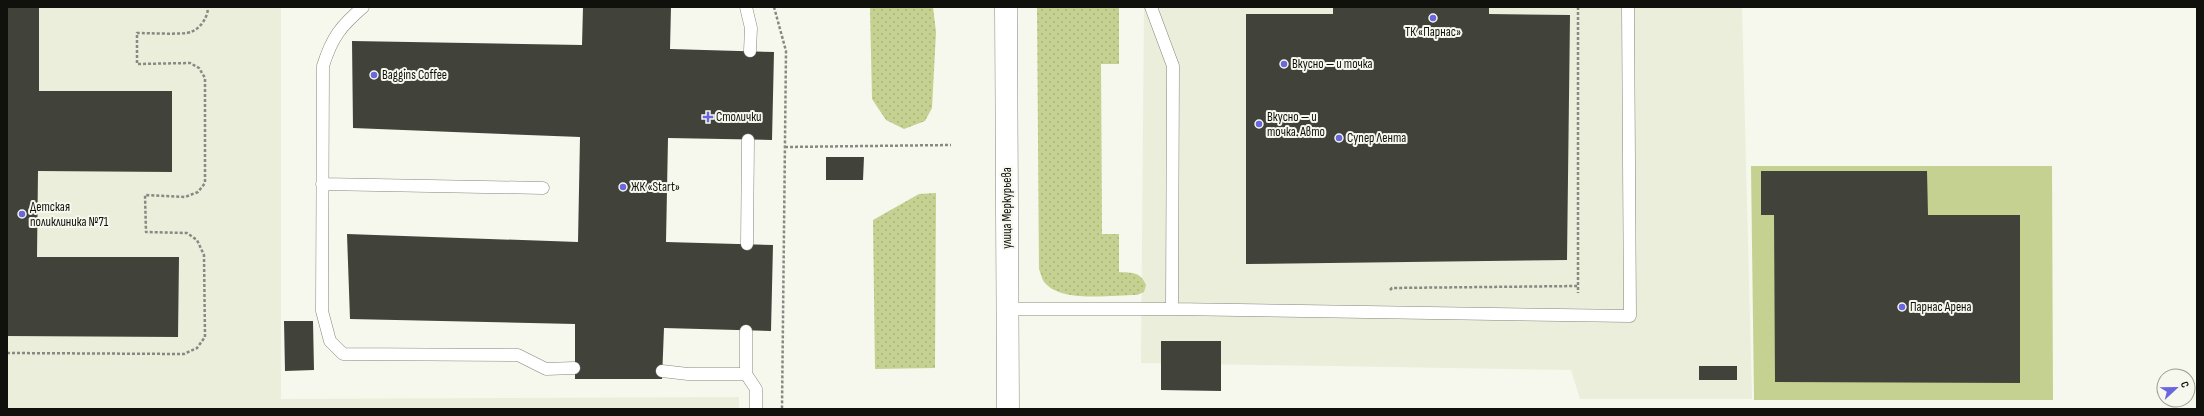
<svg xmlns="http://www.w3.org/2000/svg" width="2204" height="416" font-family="'Sofia Sans Condensed',sans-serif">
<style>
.built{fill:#eaeedb}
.grass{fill:url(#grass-dots)}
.park{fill:#c5d190}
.building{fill:#41433a}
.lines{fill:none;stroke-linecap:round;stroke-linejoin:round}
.service-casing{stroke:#85877d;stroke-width:13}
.minor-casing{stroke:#85877d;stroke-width:23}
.path{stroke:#888982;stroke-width:2.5;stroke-dasharray:3 2;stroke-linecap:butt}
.service{stroke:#fff;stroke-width:12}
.minor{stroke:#fff;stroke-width:22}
.poi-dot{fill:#6a66e0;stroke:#f6f8ed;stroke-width:1.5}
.labels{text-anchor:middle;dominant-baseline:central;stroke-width:4;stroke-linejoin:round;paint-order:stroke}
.poi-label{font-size:13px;fill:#10110d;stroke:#f6f8ed;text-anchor:start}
.street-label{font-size:13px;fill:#10110d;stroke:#f6f8ed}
</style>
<defs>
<pattern id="grass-dots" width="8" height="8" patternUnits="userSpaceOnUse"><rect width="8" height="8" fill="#c5d190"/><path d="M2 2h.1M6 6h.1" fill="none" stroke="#a8b27b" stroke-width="1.8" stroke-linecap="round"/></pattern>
</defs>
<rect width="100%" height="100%" fill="#f6f8ed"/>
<path class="built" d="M7 7H281V399L739 397V409H7Z
M1144 7H1742L1752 399H1580L1571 370 1141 363Z"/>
<path class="grass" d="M870 7H933L936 32 932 108 925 121 904 129 886 120 872 99Z
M1037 7H1119V64H1101L1102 234H1119V272C1132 273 1140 271 1146 285L1144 292 1137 295C1113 295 1062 303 1045 283 1042 280 1041 274 1039 269Z
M936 193 935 368 875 369 873 220 919 194Z"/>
<path class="park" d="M1751 166H2052L2053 400H1754Z"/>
<path class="building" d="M7 7H39V91H172V172L38 171 37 257H179L178 337 7 336Z
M583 7H671L670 49 774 52 772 140 668 138 666 242 773 245 771 331 664 328 662 379H575V324L350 319 347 234 578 242 580 137 353 128 352 41 582 45Z
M1333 7H1489V14L1570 15 1567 260 1246 264V14H1333Z
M826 157H864L863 180H826Z
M1761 171H1927L1928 215H2020V383L1775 382 1774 215H1761Z
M284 321H313L314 370 285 371Z
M1161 341H1221V391L1161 390Z
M1699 366H1737V380H1699Z"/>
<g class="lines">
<g class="service-casing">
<path id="service" d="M363 7C341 26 332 37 323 66L322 311 330 341 343 354 518 355 546 369 574 368
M746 7 751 28 750 51
M1151 7 1173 66 1172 309
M322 184 543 188
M747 244 748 140
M1008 309H1172L1630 316 1628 7
M746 331V374L756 389V409
M662 371 688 374H746"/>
</g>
<g class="minor-casing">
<path id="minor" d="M1006 7 1008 409"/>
</g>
<path class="path" d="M774 7 786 51 782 409
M1578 7V293
M785 147 951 145
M1390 290 1392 288 1578 286
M7 353 184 354 197 348 205 337 204 255 197 240 187 233 146 232 145 195 185 197 198 192 205 183V78L199 68 190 63 137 64V33C148 33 184 35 191 32 201 28 208 17 208 7"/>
<use href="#service" class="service"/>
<use href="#minor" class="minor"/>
</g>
<g class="poi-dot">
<circle cx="1433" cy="18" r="4"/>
<circle cx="1284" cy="64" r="4"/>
<circle cx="374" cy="75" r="4"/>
<path d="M706 111h4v4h4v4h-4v4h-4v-4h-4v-4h4z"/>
<circle cx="1259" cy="124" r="4"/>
<circle cx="1339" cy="138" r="4"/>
<circle cx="623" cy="187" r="4"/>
<circle cx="22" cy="214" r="4"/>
<circle cx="1902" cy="307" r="4"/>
</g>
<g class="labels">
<g class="poi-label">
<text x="1433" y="32" text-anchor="middle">ТК «Парнас»</text>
<text x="1292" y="64">Вкусно — и точка</text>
<text x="382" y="75">Baggins Coffee</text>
<text x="716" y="117">Столички</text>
<text x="1267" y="117">Вкусно — и<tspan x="1267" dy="15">точка. Авто</tspan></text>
<text x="1347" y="138">Супер Лента</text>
<text x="631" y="187">ЖК «Start»</text>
<text x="30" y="207">Детская<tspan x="30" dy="15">поликлиника №71</tspan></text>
<text x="1910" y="307">Парнас Арена</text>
</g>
<g class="street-label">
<text transform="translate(1007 208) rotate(-90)">улица Меркурьева</text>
</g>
</g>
<rect width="2204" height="416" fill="none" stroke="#10110d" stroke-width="16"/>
<g transform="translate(2176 388) rotate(68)"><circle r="19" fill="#f6f8ed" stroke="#9a9c93"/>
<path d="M0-3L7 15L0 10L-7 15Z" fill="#6a66e0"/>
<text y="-6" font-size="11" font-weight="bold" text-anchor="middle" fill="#10110d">С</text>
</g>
</svg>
